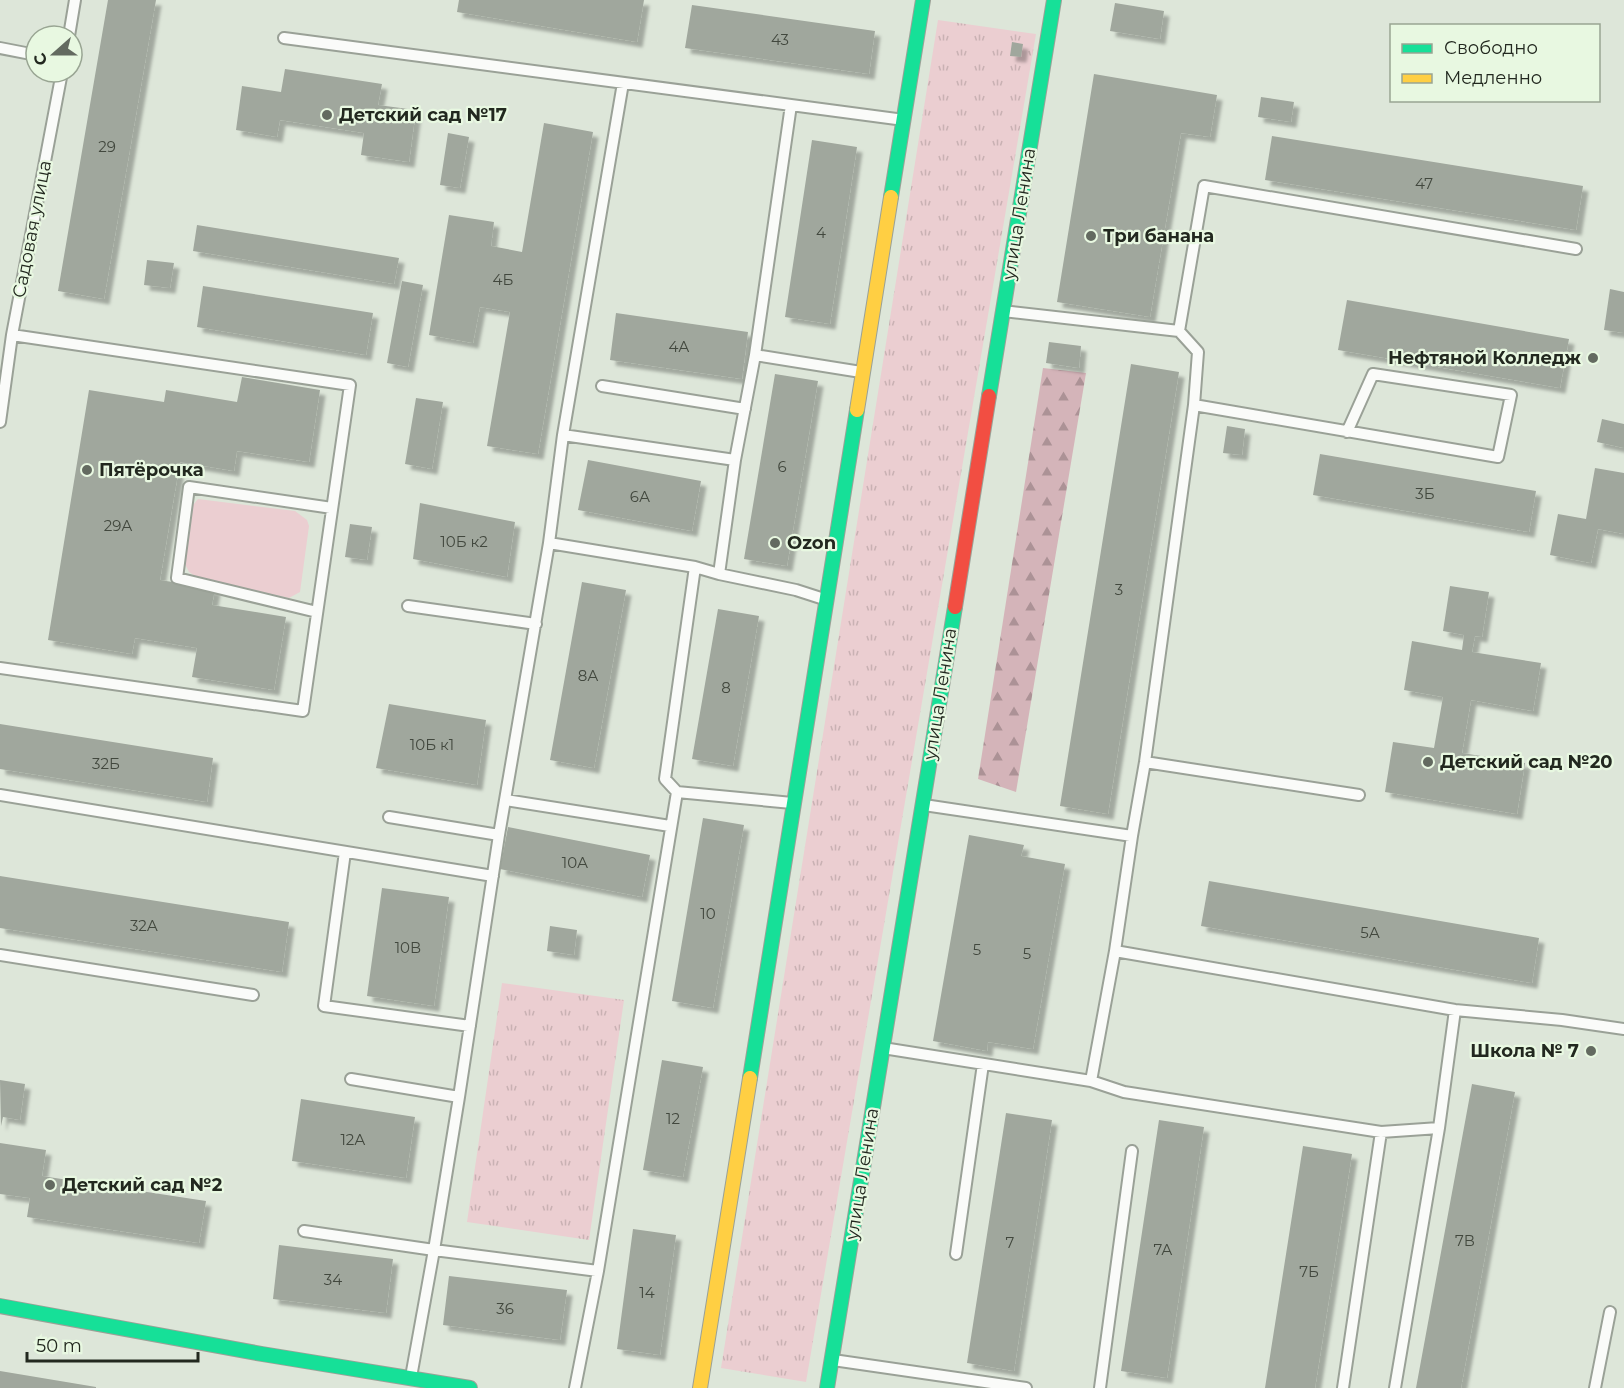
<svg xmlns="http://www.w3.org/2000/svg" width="1624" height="1388" font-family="Montserrat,sans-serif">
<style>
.grass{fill:#ebced1}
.forest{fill:url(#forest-firs)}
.park{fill:url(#park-tufts)}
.building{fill:#a0a79d;filter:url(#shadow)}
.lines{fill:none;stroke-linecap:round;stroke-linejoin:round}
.lane-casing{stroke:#9aa197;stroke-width:14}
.fast-casing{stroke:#9aa197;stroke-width:16}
.slow-casing{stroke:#9aa197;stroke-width:16}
.jam-casing{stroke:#9aa197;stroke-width:16}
.lane{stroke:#fafbf9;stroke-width:10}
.fast{stroke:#16e098;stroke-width:14}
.slow{stroke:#ffcf43;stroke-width:14}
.jam{stroke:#f24e42;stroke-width:14}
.poi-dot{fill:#636a60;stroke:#e8f8e1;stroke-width:2}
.labels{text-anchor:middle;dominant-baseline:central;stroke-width:4.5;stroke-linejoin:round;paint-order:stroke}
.number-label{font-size:15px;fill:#42483e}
.poi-label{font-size:18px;font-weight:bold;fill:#22281f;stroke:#e8f8e1;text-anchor:start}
.street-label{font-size:18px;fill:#22281f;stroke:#e8f8e1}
</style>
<defs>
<pattern id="forest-firs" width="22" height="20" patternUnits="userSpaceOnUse" patternTransform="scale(1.5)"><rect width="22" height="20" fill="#d4b4b9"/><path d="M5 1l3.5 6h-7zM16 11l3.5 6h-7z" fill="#ac9296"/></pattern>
<pattern id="park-tufts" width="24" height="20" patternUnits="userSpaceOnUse" patternTransform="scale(1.5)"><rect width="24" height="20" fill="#ebced1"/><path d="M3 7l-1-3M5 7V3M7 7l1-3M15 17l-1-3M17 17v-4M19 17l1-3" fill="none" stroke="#c9b1b3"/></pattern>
<filter id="shadow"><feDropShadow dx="5.5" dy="5.5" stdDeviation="1.5" flood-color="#0004"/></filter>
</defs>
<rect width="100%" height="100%" fill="#dde6d9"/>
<path class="grass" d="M198 499 295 511 307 520 309 526 300 592 289 598 198 578 189 572 184 562 193 505Z"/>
<path class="forest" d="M1043 368 1086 373 1016 792 978 779Z"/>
<path class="park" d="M938 20 1036 34 806 1382 721 1368Z
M502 983 624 1000 589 1240 467 1222Z"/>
<path class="building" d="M108 0H156L104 299 58 291Z
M459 0H644L637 42 457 12Z
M1115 3 1164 11 1160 39 1110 31Z
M692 5 875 31 869 74 685 48Z
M1012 42 1023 44 1021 57 1010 56Z
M285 69 382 84 378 105 416 110 409 162 361 155 364 133 280 120 277 137 236 130 242 86 281 92Z
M1094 74 1217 95 1210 137 1181 133 1150 317 1057 302Z
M1261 97 1294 102 1291 122 1258 117Z
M544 123 593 132 538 454 487 446 510 312 480 307 473 343 429 335 449 215 494 222 491 246 522 252Z
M448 133 469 137 460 188 440 185Z
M1272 136 1583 186 1576 230 1265 180Z
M812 140 857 147 830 324 785 317Z
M197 225 399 258 394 284 193 251Z
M147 260 174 263 170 288 144 285Z
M402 281 423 285 408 367 387 363Z
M203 286 373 313 366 355 197 327Z
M1610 289 1624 292V333L1604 330Z
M1347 300 1569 339 1560 388 1338 350Z
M616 313 748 332 742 379 610 360Z
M1049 342 1081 346 1079 368 1046 363Z
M1131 364 1179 372 1108 814 1060 806Z
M775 374 818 381 787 566 744 559Z
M242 377 320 390 309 462 237 451 234 471 180 462 160 580 215 589 212 605 286 617 274 690 192 677 197 648 135 638 132 654 48 640 89 390 164 402 166 390 237 402Z
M416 398 443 402 432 469 405 464Z
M1602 419 1624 424V448L1597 442Z
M1227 426 1245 429 1242 455 1223 453Z
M1320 454 1536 491 1529 532 1313 495Z
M588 460 701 481 692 531 578 510Z
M1595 468 1624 473V534L1598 529 1591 563 1550 555 1558 514 1586 519Z
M420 503 515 522 507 577 413 559Z
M350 524 372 527 367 560 345 557Z
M582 582 626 590 594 768 550 760Z
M1450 586 1489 592 1482 637 1475 636 1472 652 1541 663 1533 711 1471 700 1462 753 1525 763 1517 814 1385 792 1393 742 1434 748 1443 697 1404 690 1412 641 1462 650 1464 635 1443 631Z
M718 609 759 616 733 766 692 759Z
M389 704 486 720 477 785 376 768Z
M0 724 213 758 207 802 0 769Z
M703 818 744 825 713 1008 672 1001Z
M508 827 650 855 642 897 500 869Z
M969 835 1024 845 1021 856 1065 864 1033 1049 988 1042 987 1051 933 1041Z
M0 876 289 922 282 972 0 928Z
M1209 881 1539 938 1532 983 1201 926Z
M382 888 449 897 434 1006 367 996Z
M550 926 577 930 574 955 547 951Z
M662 1060 703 1067 683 1177 643 1170Z
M0 1080 25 1084 20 1120 3 1117 1 1126Z
M1472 1084 1515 1092 1461 1388H1416Z
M301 1099 415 1117 406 1178 292 1161Z
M1006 1113 1052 1120 1014 1371 967 1363Z
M1159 1120 1204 1127 1167 1378 1121 1371Z
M0 1143 46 1150 42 1176 206 1201 199 1243 27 1217 30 1198 0 1194Z
M1303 1146 1352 1154 1315 1388H1265Z
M633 1229 676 1235 660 1355 617 1349Z
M279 1245 393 1259 386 1313 273 1299Z
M449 1276 567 1290 560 1340 443 1325Z
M0 1371 96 1387V1388H0Z"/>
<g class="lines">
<g class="lane-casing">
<path id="lane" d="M69 36 75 0
M284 38 791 105 755 355 735 460
M0 48 36 55
M791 105 904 120
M1003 311 1179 331 1198 352 1194 405 1145 762 1132 836 1115 951 1455 1010 1562 1020 1624 1029
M1179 331 1204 186 1576 249
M755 355 861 372
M602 386 745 409
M1194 405 1498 457 1511 395 1373 374 1347 432
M0 422 12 335 62 72
M563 435 735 460 719 574
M549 543 563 435 623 83
M408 606 536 624
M317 612 177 578 189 487 332 508
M0 668 303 711 350 385 12 335
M1145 762 1359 795
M677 792 665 779 695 567
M0 795 493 876
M506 800 670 826
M924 805 1132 836
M389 817 499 835
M345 852 324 1006 470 1026
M0 955 253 995
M883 1048 1091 1081 1124 1092 1381 1132 1439 1128
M1091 1081 1115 951
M459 1097 499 835 549 543 695 567 719 574 796 590 827 600
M304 1231 434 1250 459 1097 351 1079
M956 1254 983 1064
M833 1360 1026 1388
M411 1377 434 1250 598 1271
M575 1388 598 1271 677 792 792 803
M1100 1388 1132 1151
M1343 1388 1381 1132
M1395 1388 1439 1128 1455 1010
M1595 1388 1610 1312"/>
</g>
<g class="fast-casing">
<path id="fast" d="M891 197 923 0
M989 396 1054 0
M750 1078 857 410
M0 1306 262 1354 470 1388
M827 1388 955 607"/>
</g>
<g class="slow-casing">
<path id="slow" d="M857 410 891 197
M700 1388 750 1078"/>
</g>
<g class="jam-casing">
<path id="jam" d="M955 607 989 396"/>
</g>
<use href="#lane" class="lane"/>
<use href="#fast" class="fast"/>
<use href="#slow" class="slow"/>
<use href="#jam" class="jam"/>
</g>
<g class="poi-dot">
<circle cx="327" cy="115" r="6"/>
<circle cx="1091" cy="236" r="6"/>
<circle cx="1593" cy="358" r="6"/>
<circle cx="87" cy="470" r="6"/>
<circle cx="775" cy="543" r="6"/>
<circle cx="1428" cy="762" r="6"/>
<circle cx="1591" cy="1051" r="6"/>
<circle cx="50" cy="1185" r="6"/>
</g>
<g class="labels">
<g class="number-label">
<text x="780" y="39">43</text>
<text x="107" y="146">29</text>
<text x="1424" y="183">47</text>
<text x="821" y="232">4</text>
<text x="503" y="279">4Б</text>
<text x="679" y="346">4А</text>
<text x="782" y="466">6</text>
<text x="1425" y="493">3Б</text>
<text x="640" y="496">6А</text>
<text x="118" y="525">29А</text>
<text x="464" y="541">10Б к2</text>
<text x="1119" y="589">3</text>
<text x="588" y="675">8А</text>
<text x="726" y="687">8</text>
<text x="432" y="744">10Б к1</text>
<text x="106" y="763">32Б</text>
<text x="575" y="862">10А</text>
<text x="708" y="913">10</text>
<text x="144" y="925">32А</text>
<text x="1370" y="932">5А</text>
<text x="408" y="947">10В</text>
<text x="977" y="949">5</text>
<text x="1027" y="953">5</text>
<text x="673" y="1118">12</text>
<text x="353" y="1139">12А</text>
<text x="1465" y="1240">7В</text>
<text x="1010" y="1242">7</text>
<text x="1163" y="1249">7А</text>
<text x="1309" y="1271">7Б</text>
<text x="333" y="1279">34</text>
<text x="647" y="1292">14</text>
<text x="505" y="1308">36</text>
</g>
<g class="poi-label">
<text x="339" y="115">Детский сад №17</text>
<text x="1103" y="236">Три банана</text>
<text x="1581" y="358" text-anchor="end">Нефтяной Колледж</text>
<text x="99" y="470">Пятёрочка</text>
<text x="787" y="543">Ozon</text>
<text x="1440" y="762">Детский сад №20</text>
<text x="1579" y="1051" text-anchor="end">Школа № 7</text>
<text x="62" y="1185">Детский сад №2</text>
</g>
<g class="street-label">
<text transform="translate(1019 214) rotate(-81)">улица Ленина</text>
<text transform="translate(32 229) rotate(-79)">Садовая улица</text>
<text transform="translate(940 694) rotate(-81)">улица Ленина</text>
<text transform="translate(862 1174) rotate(-81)">улица Ленина</text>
</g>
</g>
<rect x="1390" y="24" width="210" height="78" fill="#e8f8e1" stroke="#99a593" stroke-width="1.5"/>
<rect x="1402" y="44" width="30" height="9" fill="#16e098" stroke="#99a593" stroke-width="1.5"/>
<text x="1444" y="54" font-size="18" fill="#22281f">Свободно</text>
<rect x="1402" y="74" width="30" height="9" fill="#ffcf43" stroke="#99a593" stroke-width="1.5"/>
<text x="1444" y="84" font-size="18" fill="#22281f">Медленно</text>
<g transform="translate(54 54) rotate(249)"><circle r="28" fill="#e8f8e1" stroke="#99a593" stroke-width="1.5"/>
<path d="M0-4.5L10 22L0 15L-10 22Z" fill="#636a60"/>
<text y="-9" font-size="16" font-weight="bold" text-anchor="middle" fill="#22281f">С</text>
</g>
<path d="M27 1352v9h171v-9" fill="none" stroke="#22281f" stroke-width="3"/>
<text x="36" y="1352" font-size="18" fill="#22281f" stroke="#e8f8e1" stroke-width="4.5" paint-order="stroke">50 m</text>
</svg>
